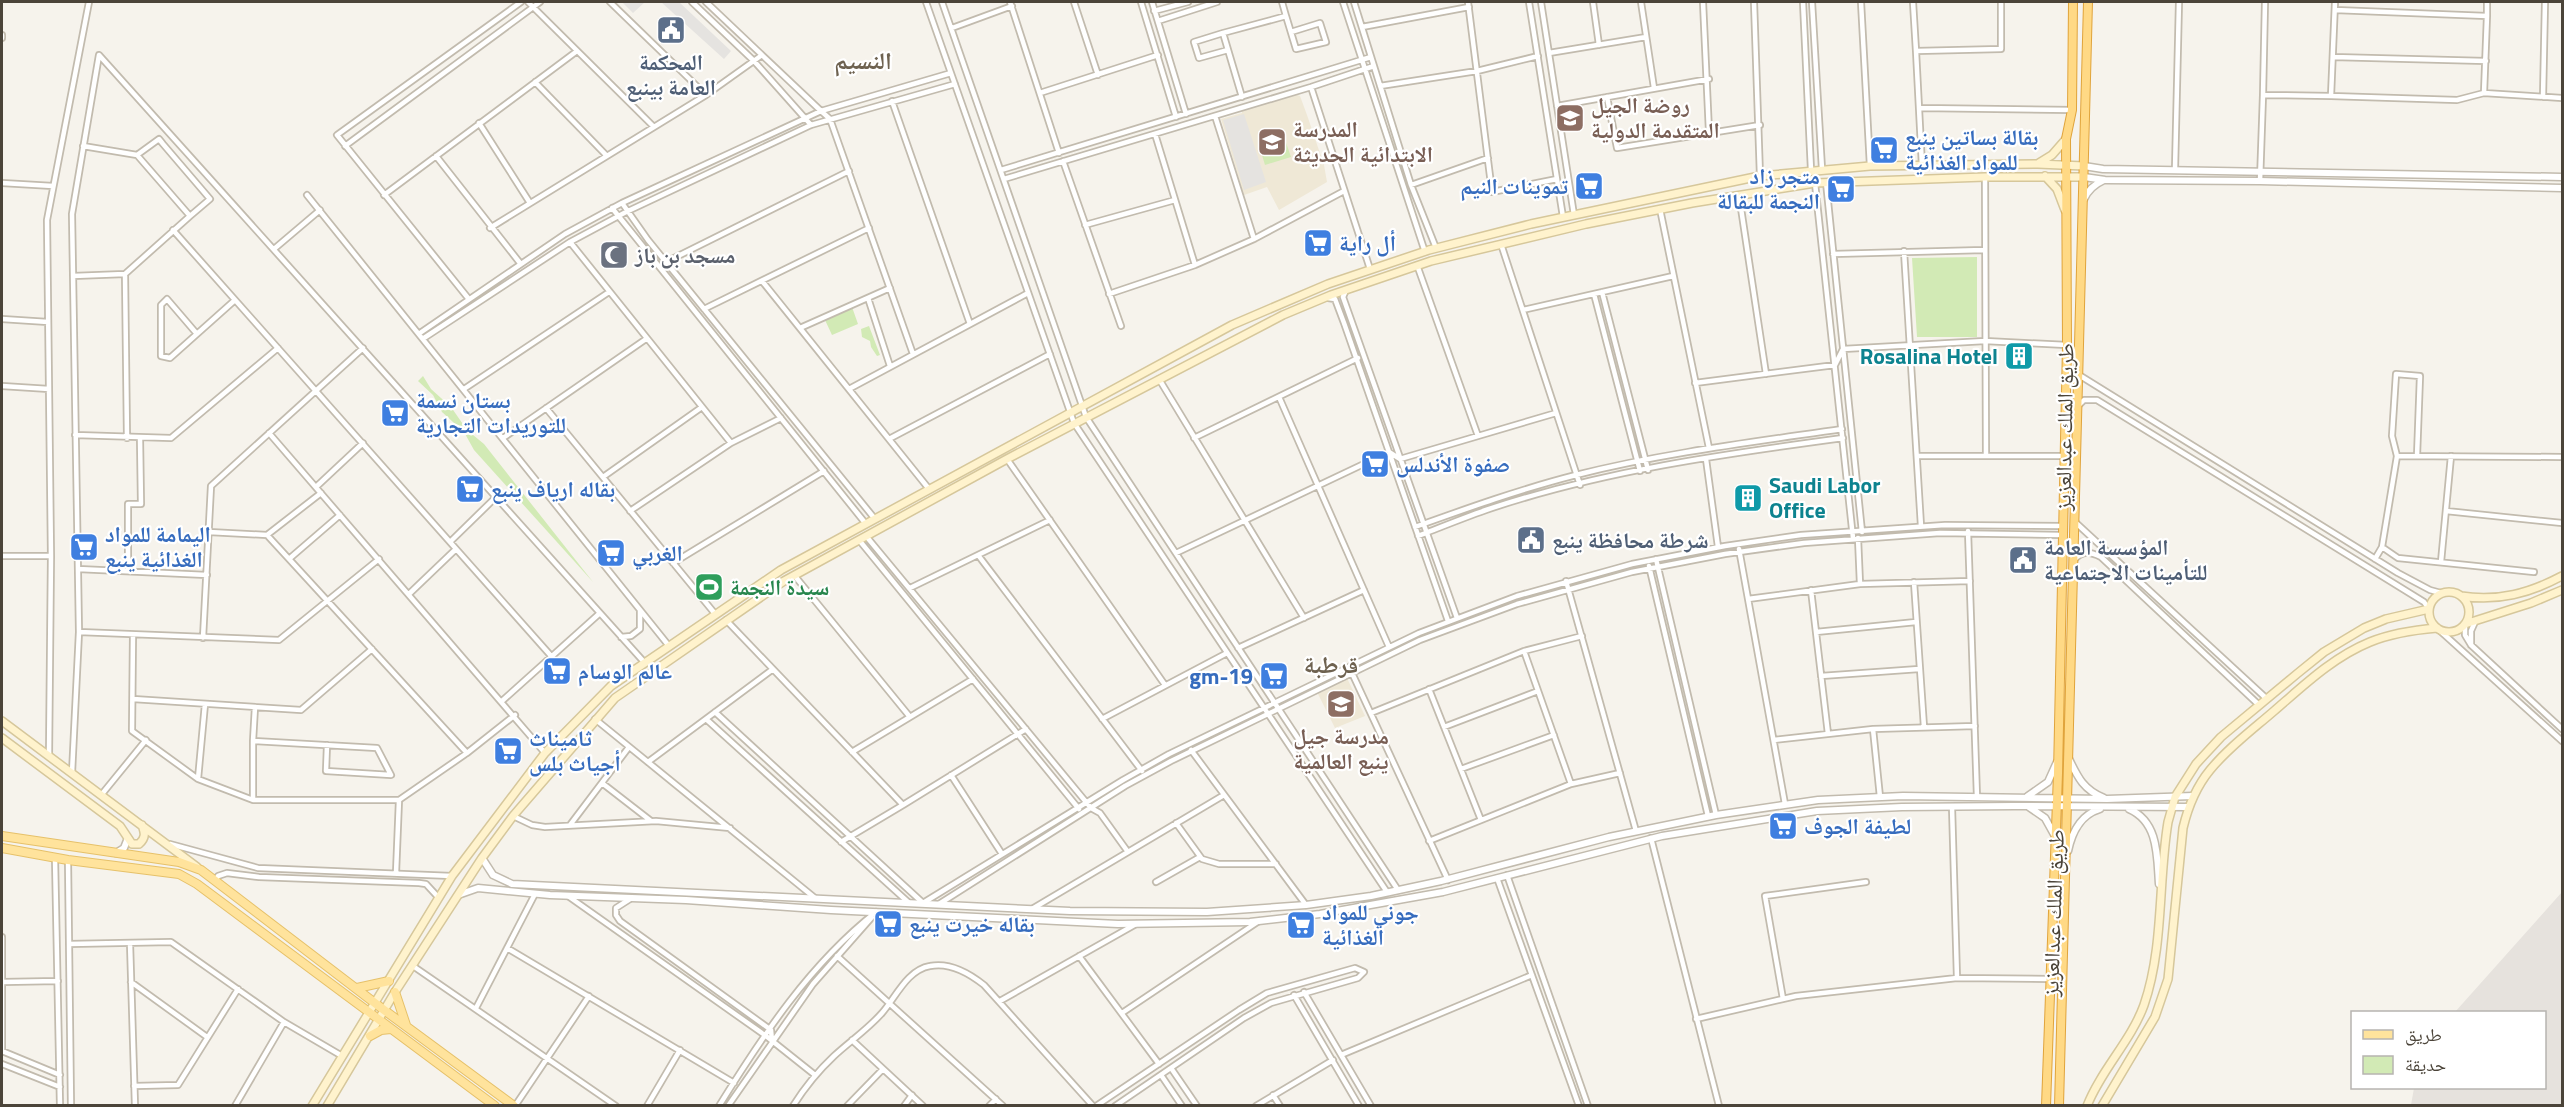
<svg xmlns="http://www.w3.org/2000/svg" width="2564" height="1107" font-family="'Titillium Web','Noto Naskh Arabic',sans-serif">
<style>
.industrial{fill:#e6e2dd}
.education{fill:#efe8d6}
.green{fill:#d2eab5}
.parking{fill:#e5e3e0}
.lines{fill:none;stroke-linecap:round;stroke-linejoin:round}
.minor-casing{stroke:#c2bbae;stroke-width:8}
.tertiary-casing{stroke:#c2bbae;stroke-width:9}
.secondary-casing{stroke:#d6c79b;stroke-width:10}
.primary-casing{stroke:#e6c16a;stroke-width:10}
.trunk-casing{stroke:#e0a43c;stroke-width:10}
.minor{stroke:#fff;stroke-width:4.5}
.tertiary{stroke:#fff;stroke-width:6}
.secondary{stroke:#fff3cd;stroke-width:7}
.primary{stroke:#ffe39c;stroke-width:8}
.trunk{stroke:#ffd985;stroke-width:8}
.labels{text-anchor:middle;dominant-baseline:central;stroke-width:4.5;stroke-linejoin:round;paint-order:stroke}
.service-label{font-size:22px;font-weight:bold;fill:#4e5e75;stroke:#fff;text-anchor:start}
.education-label{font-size:22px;font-weight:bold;fill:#785e54;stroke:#fff;text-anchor:start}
.shop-label{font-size:22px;font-weight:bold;fill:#366cbe;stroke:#fff;text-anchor:start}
.worship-label{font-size:22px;font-weight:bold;fill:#5b616d;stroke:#fff;text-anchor:start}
.culture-label{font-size:22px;font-weight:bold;fill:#0d838f;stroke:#fff;text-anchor:end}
.street-label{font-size:22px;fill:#4b4439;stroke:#fff}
.leisure-label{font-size:22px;font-weight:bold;fill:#27864d;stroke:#fff;text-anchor:start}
.neighbourhood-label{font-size:24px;font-weight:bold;fill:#6e6250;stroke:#fff}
</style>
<rect width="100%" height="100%" fill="#f6f3ec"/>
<path class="industrial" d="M2562 892V1105H2411L2414 1088H2544V1012H2455Z"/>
<path class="education" d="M1295 94 1300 96 1307 115 1324 165 1327 182 1279 210 1267 187 1244 195 1221 119 1242 113V109Z
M1347 678 1365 716 1335 728 1317 692Z"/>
<path class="green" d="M1283 134 1291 157 1265 165 1258 142Z
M1977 257V337H1917L1912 258Z
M852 307 858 324 832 335 825 320Z
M869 326 880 355 877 356 871 347 870 341 862 337 861 329Z
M423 376 431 389 451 407 467 430 484 444 593 582 474 450 464 432 442 412 433 395 418 381Z"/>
<path class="parking" d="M622 2H621H645L633 13Z
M661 2H679L731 51 724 59Z
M1244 114 1266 182 1244 190 1223 120Z"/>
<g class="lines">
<g class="minor-casing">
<path id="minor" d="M528 2 654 127
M610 2 706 95
M692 2 754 61 811 125
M706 2 821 111 951 73
M926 2 1074 423 1387 892
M942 2 1086 417 1398 890
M1010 2 1059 153
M1074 2 1098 75
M1141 2 1176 117
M1152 2 1186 114
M1282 2 1286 16
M1343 2 1425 252
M1354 2 1411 185 1436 248
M1468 2 1492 192 1557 179
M1529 2 1563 217
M1541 2 1574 215
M1593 2 1599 45
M1641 2 1654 88
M1703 2 1709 132
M1754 2 1760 176
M1803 2 1811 170
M1812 2 1822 169
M1861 2 1870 166
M1913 2 1916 51
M2335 10 2487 16V2
M1154 11 1188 2
M1158 21 1217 2
M1362 27 1469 7
M952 28 1012 6
M1223 33 1194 42 1199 58 1228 50
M2 35V38
M1549 53 1646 37
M2333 57 2486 61
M535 82 607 156
M1380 86 1477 71 1538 56
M1311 87 1370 269
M1040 93 1158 55
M2484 93 2562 98
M2263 95 2265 2
M2331 96 2457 100 2484 93 2487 16
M1242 97 1223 33 1286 16 1296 49 1326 42 1320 23 1291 32
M1607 97 1617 148 1760 125
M2543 97 2545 2
M892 101 970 324
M1557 106 1709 79
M1920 108 2072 110
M1215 116 1254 239
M479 123 530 203
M1155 134 1195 265
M83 146 137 155 190 216 125 274 127 438
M345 146 540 2
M137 155 159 139 163 144 210 199 190 216
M436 156 520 263
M1063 161 1121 326
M1922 166 1916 51 2001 49V2
M2175 169 2179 2
M1001 170 1371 57
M1985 177 1986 456
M1004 179 1311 87 1374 66
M2260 181 2263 95 2331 96 2335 2
M1826 182 1862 532
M2 183 53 186
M1815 183 1853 538
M1411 185 1488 158
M307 195 669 646
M384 195 577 51
M1739 195 1766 374
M622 203 648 240 875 519
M612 208 866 524
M1660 209 1709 448
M1085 225 1175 200
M490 228 706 95 762 55
M173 230 552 657
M570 242 731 443
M1501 244 1580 485
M274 249 320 210
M1904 251 1921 526
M1833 254 1984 250
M666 262 849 171
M1417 265 1478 436
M73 276 125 274
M762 281 929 489
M1346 290 1343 297 1457 618
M1602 292 1648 470
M1109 294 1195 265 1254 239 1344 191
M1594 294 1640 471
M468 298 337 135 521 2
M868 298 890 366
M1328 298 1335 299 1344 323 1448 621
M704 309 869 228
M1523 310 1673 276
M2 319 48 322
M800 328 890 288
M420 333 565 234 622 203 821 111 830 119 913 354
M197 334 167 299 161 305V356L170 358 235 300
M424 338 570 242 626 212 811 125 955 84
M2079 375 2398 573 2430 590 2441 593
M1159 379 1304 618
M1695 383 1835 365 1843 349 1985 341 2067 345
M2 386 49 389
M464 389 609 292
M849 389 1028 293
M1279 397 1389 647
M2078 406 2084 400H2097L2424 602 2429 609
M546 408 716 615
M269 433 545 753
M75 435 171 438 278 348
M503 438 646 339
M1194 438 1358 358
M889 439 1050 354
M1917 456H2064
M2397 456 2392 436 2396 374 2420 376 2417 456
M1007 459 1165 685
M1706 459 1718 547
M603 477 702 407
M316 487 363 443
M630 511 731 443 781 418
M2446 511 2562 523
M2075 522 2267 699
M1415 527C1468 508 1521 489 1576 475 1663 453 1753 442 1842 429
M1968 531 1977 797
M209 532 267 535 467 753
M267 535 321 493
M866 536 1091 808 1100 813 1128 852
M1418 536C1441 527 1463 518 1486 510 1601 471 1724 454 1843 438
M1858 538 1860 584
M859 540 1079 809
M450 542 496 497
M2382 547 2398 558 2534 572
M1739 549 1785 804
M1176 553 1389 452 1400 459 1556 413
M978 555 1142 771
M2 556H51
M289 559 340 515
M1656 559 1716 815
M2375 559 2382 547 2397 456 2562 457
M2074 560C2083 550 2090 552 2101 557L2259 705
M2441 562 2451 456
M673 563 824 471
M1649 566 1708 816
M78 569 207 575
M128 571V504H141L140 438
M794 575 910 717
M1566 581 1636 831
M1914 582 1924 727
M910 588 1050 520
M1811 590 1828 734
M409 594 456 549
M1748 599 1860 584 1970 581
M726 620 903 805 1026 729
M2465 624V635L2471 645 2562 729
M2437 628 2562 741
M79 632 279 640 379 559
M1816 632 1916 622
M133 635 132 731 198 779 253 800H399L467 753 515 715
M621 637 631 636 640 629V611
M203 638 211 486 363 348
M2471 645V631L2475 622
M1238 648 1364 590
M1524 651 1571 784
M1352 673 1448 880
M1821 676 1919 669
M1429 689 1481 820
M133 699 301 710 372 649
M502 701 600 613
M715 712 923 903 1123 780 1169 754 1419 633 1517 596 1632 564 1725 546 1801 535 1945 525 2062 526
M1371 713 1524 651 1582 636
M595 719 815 898
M706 719 908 902
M1102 719 1227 653
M1444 727 1538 691
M1873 729 1880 797
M1774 740 1873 729 1975 726
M253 741 255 707
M1191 750 1306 905
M852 752 973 679
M49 756 51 556 47 220 89 2
M648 762 773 669
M1461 769 1554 735
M72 773 79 632 72 214 99 55 644 662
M951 775 1002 854
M198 779 205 704
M602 783 651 821
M102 794 146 740
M253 800V741L377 748 391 775 326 771 327 745
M1952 807 1957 978
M513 816 532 825 545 827 656 821 730 828
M1176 823 1202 859 1219 864H1276
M570 825 629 747
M1651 838 1719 1106
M1429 841 1571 784 1620 773
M841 842 903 805
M170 844 258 868 452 876
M55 858 60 1106
M68 860 71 1106
M396 873 399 800
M1507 875 1588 1106
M1497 878 1579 1106
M215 881 218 876 227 873 259 877 419 883 426 884 438 897
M1156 882 1200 857
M568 896 766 1036 815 1075
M630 899 616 908V915L620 921 771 1030 772 1041
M939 904 1125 786 1171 761 1420 640 1517 604 1632 572 1725 554 1804 543 1940 533 2062 535
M1032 909 1224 795
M2 937V1052
M130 943 135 1106
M69 944 171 942 284 1022 235 1106
M507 948 734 1083
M837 956 1003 1106
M1079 956 1159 1064
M413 966 616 1106
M3 982 58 981
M131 982 207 1037
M1304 992 1371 1106
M1294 995 1359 1106
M1783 999 1765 896 1866 882
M1000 1001 1136 924
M476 1008 535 894
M1122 1013 1259 921
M1696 1019 1796 996 1957 978 2050 979
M284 1022 342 1056
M852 1040 923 1106
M2 1051 60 1075
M1341 1055 1532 975
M2 1064 60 1087
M1171 1068 1197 1106
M1161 1075 1182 1106
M134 1086 178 1085 238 989
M1273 1095 1280 1106
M515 1106 589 996
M647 1106 680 1050
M719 1106C763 1035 810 964 876 912
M728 1106 813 984 872 917
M793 1106C805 1087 818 1071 834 1056 849 1042 868 1029 882 1013 896 997 907 970 930 966 950 962 969 973 984 985L1093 1106
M847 1106 883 1069
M904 1106 912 1095
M989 1106 996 1099
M1096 1106 1239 1010 1267 993 1355 968 1364 972 1358 978 1271 1003 1244 1018 1115 1106
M1256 1106 1333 1060"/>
</g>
<g class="tertiary-casing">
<path id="tertiary" d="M2084 166 2103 169 2562 177
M2084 177 2105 180 2260 181 2562 188
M2084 199C2088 190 2095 184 2104 180
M2069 759C2078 778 2084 790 2104 798
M2028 796 2048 782 2057 762
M2029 807 2045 818 2055 836
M2129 809C2159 822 2157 857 2159 884
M2068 851C2072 832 2080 815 2100 809
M116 853 124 848 128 838
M482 858 493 875 512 884 1070 911 1207 912 1306 905 1371 896 1441 881 1609 837 1716 815 1818 800 1903 796 2107 799 2193 796
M458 895 478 888 550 895 686 900 831 910 1118 924 1250 922 1320 914 1443 892 1662 836 1817 811 1902 807 2014 806 2188 807"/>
</g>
<g class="secondary-casing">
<path id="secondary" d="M2039 163 2052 155 2066 139
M2045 176 2057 189 2065 210
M2429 612a20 20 0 1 1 40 0a20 20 0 1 1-40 0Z
M2461 596C2498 602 2530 593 2562 576
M2465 624 2531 603 2562 590
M2 721 197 867
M2 738 120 826 132 844H139C146 838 145 833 142 825
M312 1106 452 876 545 753 611 686 781 570 1232 325 1328 284 1429 250 1531 224 1760 176 1870 166 2038 164 2084 166
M327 1106 395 992 482 858 513 816 615 698 784 581 1007 459 1283 315 1331 295 1431 261 1586 224 1692 203 1815 183 1985 177H2084
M2087 1106C2101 1070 2131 1041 2144 1005 2164 947 2158 882 2168 822L2175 797 2196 764 2221 737 2298 673 2324 652 2364 628 2386 619 2429 609
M2102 1106 2155 1017 2168 979 2183 828C2188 807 2196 787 2210 770 2228 748 2252 730 2274 711 2303 686 2333 657 2370 642 2392 633 2413 630 2437 628"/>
</g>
<g class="primary-casing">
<path id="primary" d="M2 836 179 862 201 870 384 1010 514 1106
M2 848 68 860 179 874 197 884 495 1106
M357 988 389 981
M395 992 406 1025
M370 1036 381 1030 391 1029"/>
</g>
<g class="trunk-casing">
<path id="trunk" d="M2046 1106 2058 773 2067 345 2066 139 2072 110 2073 2
M2059 1106 2088 2"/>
</g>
<use href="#minor" class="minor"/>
<use href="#tertiary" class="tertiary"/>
<use href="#secondary" class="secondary"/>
<use href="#primary" class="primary"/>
<use href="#trunk" class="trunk"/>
</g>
<defs>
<g id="civic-square" transform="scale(1.5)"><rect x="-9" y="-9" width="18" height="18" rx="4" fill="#5c6f8a" stroke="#fff"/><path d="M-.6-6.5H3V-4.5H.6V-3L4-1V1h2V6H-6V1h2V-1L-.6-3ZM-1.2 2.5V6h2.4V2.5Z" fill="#fff"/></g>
<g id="school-square" transform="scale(1.5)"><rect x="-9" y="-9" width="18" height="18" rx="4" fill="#8d6e63" stroke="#fff"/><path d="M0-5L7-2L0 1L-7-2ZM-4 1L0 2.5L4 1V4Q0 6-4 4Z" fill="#fff"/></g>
<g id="supermarket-square" transform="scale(1.5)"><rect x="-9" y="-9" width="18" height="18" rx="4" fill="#3f7fe0" stroke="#fff"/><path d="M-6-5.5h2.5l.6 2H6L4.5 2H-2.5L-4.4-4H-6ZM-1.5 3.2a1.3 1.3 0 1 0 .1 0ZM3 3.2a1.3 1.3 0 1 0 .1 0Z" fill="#fff"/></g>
<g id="mosque-square" transform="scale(1.5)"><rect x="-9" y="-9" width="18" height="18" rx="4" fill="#6b7280" stroke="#fff"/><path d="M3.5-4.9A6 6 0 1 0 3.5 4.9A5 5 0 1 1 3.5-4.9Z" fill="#fff"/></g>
<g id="building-square" transform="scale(1.5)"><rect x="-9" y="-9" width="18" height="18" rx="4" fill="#0f9aa8" stroke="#fff"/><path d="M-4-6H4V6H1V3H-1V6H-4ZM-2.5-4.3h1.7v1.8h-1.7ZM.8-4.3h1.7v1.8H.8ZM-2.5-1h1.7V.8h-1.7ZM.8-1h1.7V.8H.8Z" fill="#fff"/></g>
<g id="stadium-square" transform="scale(1.5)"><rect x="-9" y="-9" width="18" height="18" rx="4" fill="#2e9e5b" stroke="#fff"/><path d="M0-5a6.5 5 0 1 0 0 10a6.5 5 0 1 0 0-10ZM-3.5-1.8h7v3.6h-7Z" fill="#fff"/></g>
</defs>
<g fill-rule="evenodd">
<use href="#civic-square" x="671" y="30"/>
<use href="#school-square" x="1570" y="118"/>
<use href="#school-square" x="1272" y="142"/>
<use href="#supermarket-square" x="1884" y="150"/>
<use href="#supermarket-square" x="1589" y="186"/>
<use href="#supermarket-square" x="1841" y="189"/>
<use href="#supermarket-square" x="1318" y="243"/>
<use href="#mosque-square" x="614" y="255"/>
<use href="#building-square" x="2019" y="356"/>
<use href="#supermarket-square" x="395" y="413"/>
<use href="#supermarket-square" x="1375" y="464"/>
<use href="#supermarket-square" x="470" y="489"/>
<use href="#building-square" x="1748" y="498"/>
<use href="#civic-square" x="1531" y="540"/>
<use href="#supermarket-square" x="84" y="547"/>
<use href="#supermarket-square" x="611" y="553"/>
<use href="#civic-square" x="2023" y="560"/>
<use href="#stadium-square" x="709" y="587"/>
<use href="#supermarket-square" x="557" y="671"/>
<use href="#supermarket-square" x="1274" y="676"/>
<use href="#school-square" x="1341" y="704"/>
<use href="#supermarket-square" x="508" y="751"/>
<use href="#supermarket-square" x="1783" y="826"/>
<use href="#supermarket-square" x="888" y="924"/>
<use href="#supermarket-square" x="1301" y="925"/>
</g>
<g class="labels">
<g class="service-label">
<text x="671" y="62" text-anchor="middle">المحكمة<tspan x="671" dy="25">العامة بينبع</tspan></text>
<text x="1552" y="540">شرطة محافظة ينبع</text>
<text x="2044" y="547">المؤسسة العامة<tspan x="2044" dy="25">للتأمينات الاجتماعية</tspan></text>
</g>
<g class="education-label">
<text x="1591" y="105">روضة الجيل<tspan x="1591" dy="25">المتقدمة الدولية</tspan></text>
<text x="1293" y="129">المدرسة<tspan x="1293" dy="25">الابتدائية الحديثة</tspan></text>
<text x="1341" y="736" text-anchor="middle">مدرسة جيل<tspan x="1341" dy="25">ينبع العالمية</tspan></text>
</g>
<g class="shop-label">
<text x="1905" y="137">بقالة بساتين ينبع<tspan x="1905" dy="25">للمواد الغذائية</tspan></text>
<text x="1820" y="176" text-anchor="end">متجر زاد<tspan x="1820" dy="25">النجمة للبقالة</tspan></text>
<text x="1568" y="186" text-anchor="end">تموينات النيم</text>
<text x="1339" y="243">أل راية</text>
<text x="416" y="400">بستان نسمة<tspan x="416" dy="25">للتوريدات التجارية</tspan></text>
<text x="1396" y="464">صفوة الأندلس</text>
<text x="491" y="489">بقاله ارياف ينبع</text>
<text x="105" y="534">اليمامة للمواد<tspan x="105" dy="25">الغذائية ينبع</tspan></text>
<text x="632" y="553">الغربي</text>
<text x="578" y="671">عالم الوسام</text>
<text x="1253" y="676" text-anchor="end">gm-19</text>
<text x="529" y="738">ثاميناث<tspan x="529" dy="25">أجياث بلس</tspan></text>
<text x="1804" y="826">لطيفة الجوف</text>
<text x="1322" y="912">جوني للمواد<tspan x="1322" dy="25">الغذائية</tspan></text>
<text x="909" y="924">بقاله خيرت ينبع</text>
</g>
<g class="worship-label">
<text x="635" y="255">مسجد بن باز</text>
</g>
<g class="culture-label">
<text x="1998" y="356">Rosalina Hotel</text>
<text x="1769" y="485" text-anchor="start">Saudi Labor<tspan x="1769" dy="25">Office</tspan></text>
</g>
<g class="street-label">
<text transform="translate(2064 427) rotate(-89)">طريق الملك عبدالعزيز</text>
<text transform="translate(2053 913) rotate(-88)">طريق الملك عبدالعزيز</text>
</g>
<g class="leisure-label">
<text x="730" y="587">سيدة النجمة</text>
</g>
<g class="neighbourhood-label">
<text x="863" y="60">النسيم</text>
<text x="1331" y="664">قرطبة</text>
</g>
</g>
<rect width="2564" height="1107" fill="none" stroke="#4b4439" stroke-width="6"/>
<rect x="2351" y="1011" width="195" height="78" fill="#ffffff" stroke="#b7b4b0" stroke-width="1.5"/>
<rect x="2363" y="1030" width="30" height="9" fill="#ffe39c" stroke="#b7b4b0" stroke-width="1.5"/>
<text x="2405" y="1041" font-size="18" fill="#4b4439">طريق</text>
<rect x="2363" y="1056" width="30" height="18" fill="#d2eab5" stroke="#b7b4b0" stroke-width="1.5"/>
<text x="2405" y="1071" font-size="18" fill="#4b4439">حديقة</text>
</svg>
